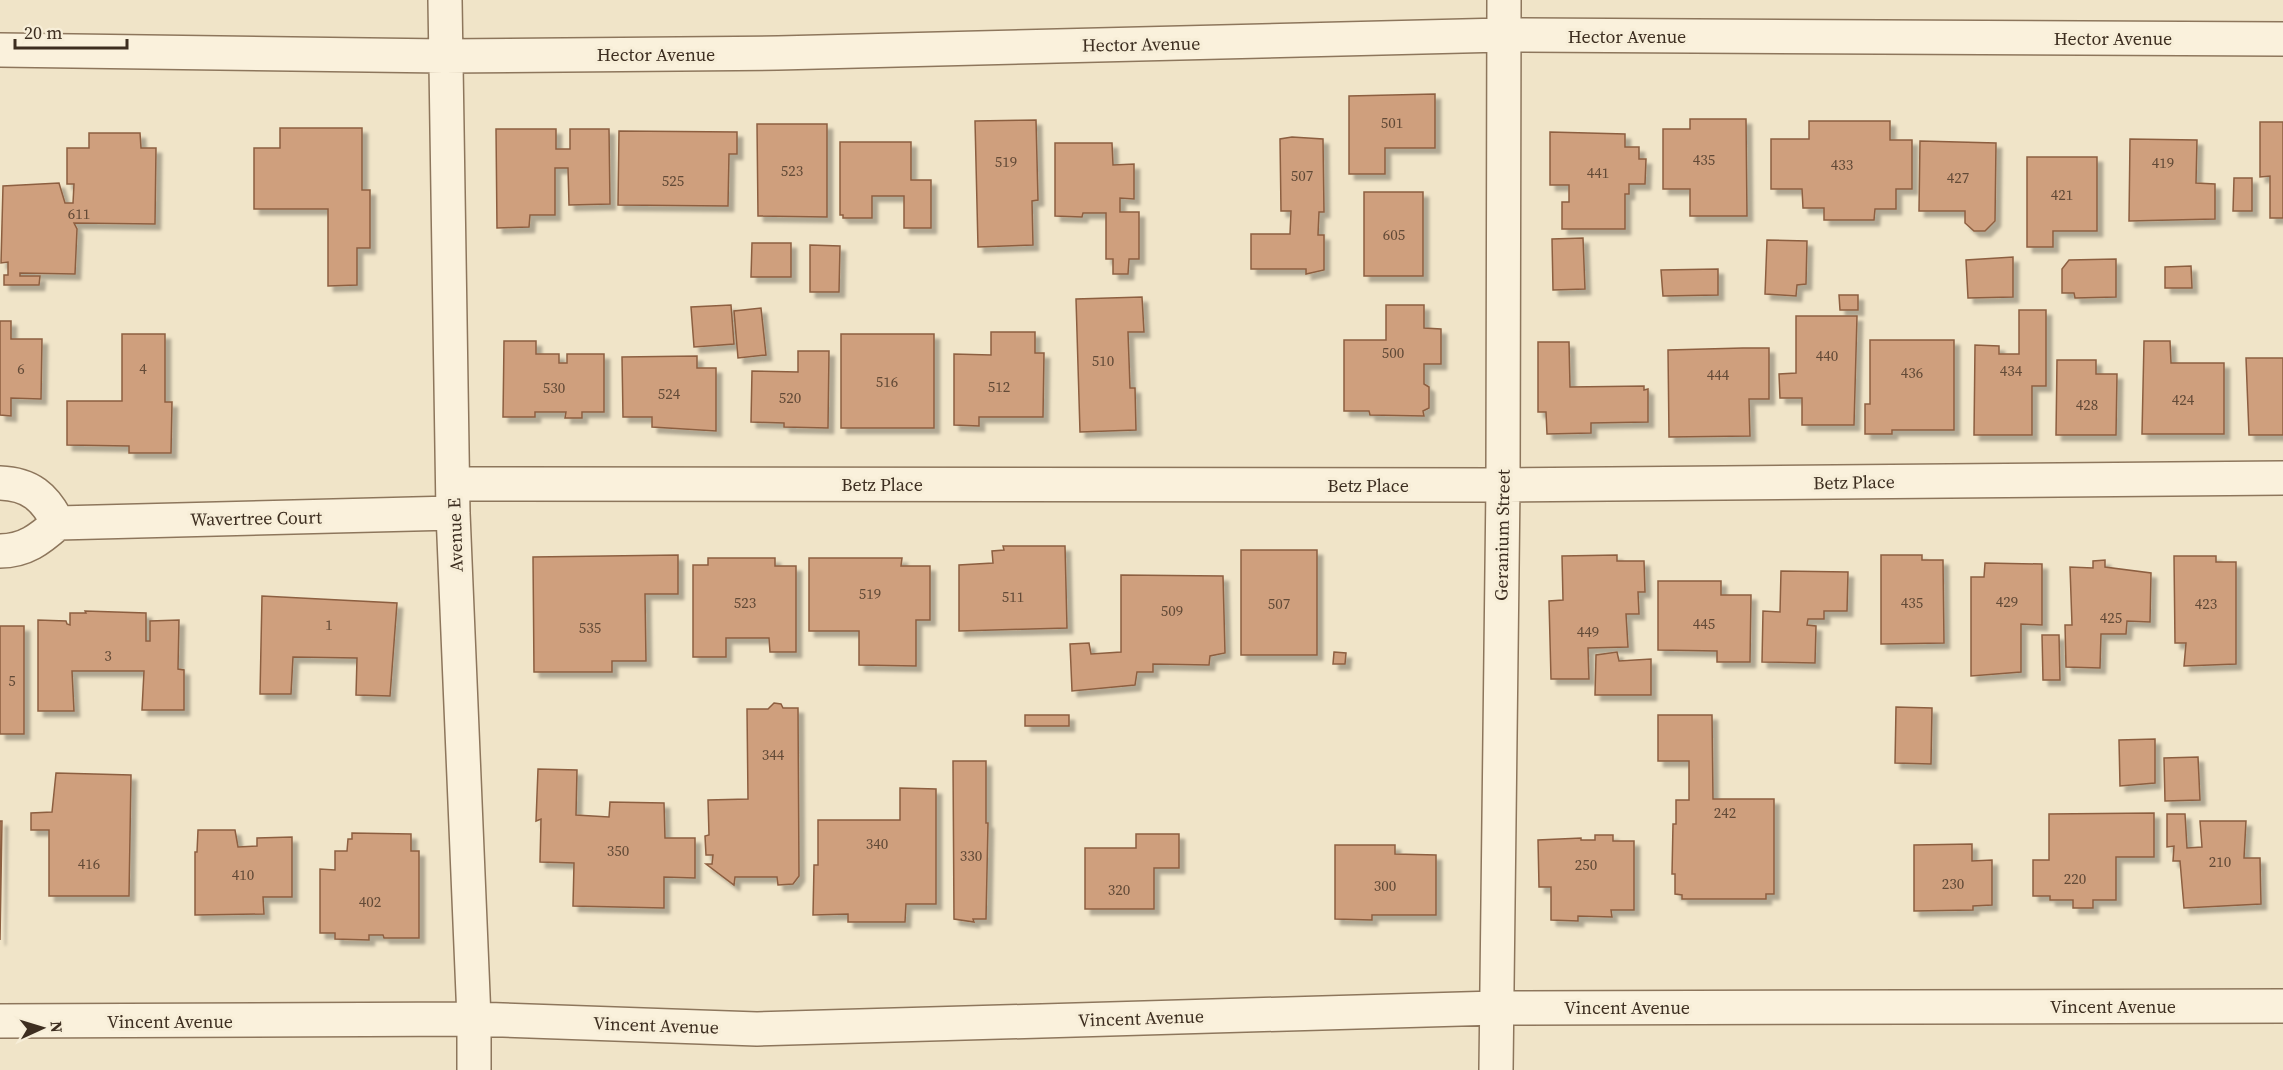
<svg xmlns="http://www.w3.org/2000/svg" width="2283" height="1070" font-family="'Source Serif 4',serif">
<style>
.building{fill:#cf9f7d;stroke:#8d5f41;stroke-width:1.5;filter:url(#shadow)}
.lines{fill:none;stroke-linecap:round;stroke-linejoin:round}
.street-casing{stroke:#8d765c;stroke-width:36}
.street{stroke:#faf1dc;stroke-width:33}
.labels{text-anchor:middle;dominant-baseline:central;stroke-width:6;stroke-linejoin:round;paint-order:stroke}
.number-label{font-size:15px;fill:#624a37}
.street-label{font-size:18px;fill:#3d2e20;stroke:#f7eed8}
</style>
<defs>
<filter id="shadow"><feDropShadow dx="5.5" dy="5.5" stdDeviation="1.5" flood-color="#0004"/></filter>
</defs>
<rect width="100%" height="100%" fill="#f0e4c8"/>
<path class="building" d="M1435 94V148H1385V174H1349V96Z
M1690 119H1746L1747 216H1690V189H1663V129H1690Z
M1036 120 1038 200 1032 201 1033 245 978 247 975 121Z
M1809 121H1890V140H1912V189H1896V209H1875L1874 220H1824V208H1803L1802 189H1771V139H1809Z
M2260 122H2283V218H2270V176L2260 177Z
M757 124H827V217L758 216Z
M280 128H362V190H370V248H357V285L328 286V209H254V148H280Z
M496 129H556V149H570V129H609L610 204 569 205 568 168H555V215H530L529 227 497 228Z
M619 131 737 132V154H729L728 206 618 205Z
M1550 132 1625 134V147H1639V159H1646L1645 184H1629V194H1625V229H1562V202H1569V185H1550Z
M89 133H140L141 148H156L155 224 74 223 77 229 75 274 20 273V276H40L39 285H4V275H8V262L1 263 3 186 59 183 65 203H73L74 184H67V148H89Z
M1292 137 1323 139 1324 212H1319L1318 235H1324V270L1306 274V269H1251V234H1290L1291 211H1281L1280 139Z
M2130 139 2197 140 2196 183 2215 184V219L2129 221Z
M1920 141 1996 143 1995 221 1985 231H1974L1965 223V211H1919Z
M840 142H911V180H931V228H904V196H872V218H843V215H840Z
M1055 143H1112L1113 165 1134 164V199L1120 198V212H1139V259H1129L1128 274H1113V259H1106V213H1083L1082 217 1055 216Z
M2027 157H2097V231H2053V247H2027Z
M2234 178H2252V211H2233Z
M1364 192H1423V276H1364Z
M1583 238 1585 289 1553 290 1552 239Z
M1767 240 1807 241 1806 284 1797 285 1796 296 1765 294Z
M752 243H791V277H751Z
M810 245 840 246 839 292H810Z
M2013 257V297L1968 298 1966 260Z
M2116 259V297L2075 298 2074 293H2062V269L2069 260Z
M2191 266 2192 288H2165V267Z
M1718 269V295L1663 296 1661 270Z
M1839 295H1858V310H1840Z
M1142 297 1144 332H1128L1130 388H1135L1136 430 1080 432 1076 299Z
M731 305 734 344 694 347 691 307Z
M1386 305H1424V328L1441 329V364H1424V384L1429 387V408L1423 411 1424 416 1370 415 1369 411H1344V340H1386Z
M761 308 766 355 738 358 734 311Z
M2019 310H2046V386H2032V435H1974L1975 345 1999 346V354H2019Z
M1796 316H1857L1854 425H1802V398H1780L1779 374 1796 373Z
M0 321H11V339H42L41 399 11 398V416L0 415Z
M991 332H1035V353H1044L1043 417H979V426L954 425V354L991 355Z
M122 334H165V402H172L171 453H129V446L67 445V401H122Z
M841 334H934V428H841Z
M1870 340H1954V430H1892V434H1865V404H1870Z
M504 341H536V354H559V363H567V354H604V412H582V418H565L566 412H535V417H503Z
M2144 341H2170L2171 363H2224V434H2142Z
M1538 342H1569L1570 387 1644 386V390L1648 389V422L1591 423V433L1547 434 1546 412H1538Z
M1743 348H1769V399H1749L1750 436 1669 437 1668 350Z
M798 351H829L828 428 784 427V423L751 422 752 371 798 372Z
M697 356V368H716V431L652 427V417H623L622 357Z
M2246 358H2283V435H2249Z
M2057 360H2096V374H2117L2116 435H2056Z
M1003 546H1065L1067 628 959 631V565L993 563 992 551 1004 550Z
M1241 550H1317V655H1241Z
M678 555V594H645L646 661H612V672H534L533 557Z
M1617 555V561H1644L1645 592H1638L1639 614H1626L1628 647 1588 648 1589 679H1551L1549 601 1563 600 1562 556Z
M1881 555H1922V560H1943L1944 643 1881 644Z
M2174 556H2216V562H2236V664L2184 666 2186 643H2175Z
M708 558H775V566H796V652H770L769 638H726V657H693V565H708Z
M809 558H902L901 566H930V620H916V666L859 665V631H809Z
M2105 560V567L2151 573 2150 622 2127 621 2126 634H2101L2100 668 2066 667 2065 625H2072L2070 567 2093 568V561Z
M1985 563 2042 564V625L2021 624V672L1971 676V577H1984Z
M1781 571 1848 572 1847 611H1824V619H1808L1807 625 1816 626 1815 663 1762 662 1763 611 1780 612Z
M1121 575 1223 576 1225 653 1210 656 1209 665 1153 664V672H1137L1135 685 1072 691 1070 644 1089 643 1091 654 1121 652Z
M1658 581H1721V595H1751L1750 662H1717V651L1658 650Z
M262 596 397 603 390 696 356 695 357 658 293 657 291 694H260Z
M85 611 146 613V641H150V621L179 620 178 669 184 670V710H142L144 671H72L74 711H38V620L66 621 67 624 70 625V613H86Z
M0 626H24V734H0Z
M2042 635H2059L2060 680H2043Z
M1334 652 1346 653 1345 664H1333Z
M1617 652 1619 661 1651 659V695H1595L1596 655Z
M774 703 781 704 783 708H798L799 876 793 884 778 885 777 877H735L734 885 706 864H712L713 855H706L705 836 709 835 708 800 748 799 747 709H768Z
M1896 707 1932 708 1931 764 1895 763Z
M1025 715H1069V726H1025Z
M1658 715H1712L1713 799H1774V894H1766V899H1682V895L1675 894V874H1672L1673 824H1676V800H1689V761H1658Z
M2155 739V783L2120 786 2119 740Z
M2198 757 2200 800 2165 801 2164 758Z
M953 761H986V823H988L986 919H973L974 922 954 919Z
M538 769 577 770 576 815 609 817 610 802 664 803 665 838H695V878L664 877V908L573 906 574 863 540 862 541 819 536 821Z
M56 773 131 775 129 896H49V830H31V813L52 812Z
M900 788 936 789V904H906L905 922H848V914L813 915 814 865H818V820H900Z
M2154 813V857H2116V900H2093V908H2073V900H2050V896H2033V860H2049V814Z
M2167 814H2185L2187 848 2202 847 2200 821H2246L2244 858H2260L2261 904 2184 908 2180 861H2173L2174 846 2167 847Z
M0 821H2L0 940Z
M198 830H235L238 847 257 846V838L292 837V897H263L264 914 195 915V852H197Z
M352 833 411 834V851H419V938H384L383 935H369V940L335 939V933H320V869L335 870V851H347L348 839H352Z
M1136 834H1179V868H1154V909H1085V848H1136Z
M1595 835H1613V841H1634V910H1611L1612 917 1578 916V921L1551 920V887H1539L1538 840 1581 838V840H1595Z
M1972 844V861L1992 860V905L1973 906V910L1914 911V845Z
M1335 845H1395V854L1436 855V915H1372V920L1335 919Z"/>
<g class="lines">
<g class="street-casing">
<path id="street" d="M445 0 453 513 474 1019V1070
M0 50 444 56 778 53 1503 35 2283 39
M0 483C30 484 45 497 58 523
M453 484 1503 485 2283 478
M0 551C25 551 40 539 58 523L453 513
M0 1021 474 1019 757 1029 1496 1008 2283 1006
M1496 1070 1503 485 1504 0"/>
</g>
<use href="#street" class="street"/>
</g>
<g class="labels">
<g class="number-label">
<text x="1392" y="122">501</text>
<text x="1704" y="159">435</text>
<text x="1006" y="161">519</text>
<text x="2163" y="162">419</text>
<text x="1842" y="164">433</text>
<text x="792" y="170">523</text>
<text x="1598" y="172">441</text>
<text x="1302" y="175">507</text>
<text x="1958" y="177">427</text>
<text x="673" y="180">525</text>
<text x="2062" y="194">421</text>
<text x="79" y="213">611</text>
<text x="1394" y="234">605</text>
<text x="1393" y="352">500</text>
<text x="1827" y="355">440</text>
<text x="1103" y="360">510</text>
<text x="21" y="368">6</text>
<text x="143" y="368">4</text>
<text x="2011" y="370">434</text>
<text x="1912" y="372">436</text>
<text x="1718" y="374">444</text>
<text x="887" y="381">516</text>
<text x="999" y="386">512</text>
<text x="554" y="387">530</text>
<text x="669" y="393">524</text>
<text x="790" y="397">520</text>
<text x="2183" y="399">424</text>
<text x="2087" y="404">428</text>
<text x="870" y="593">519</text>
<text x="1013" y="596">511</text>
<text x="2007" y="601">429</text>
<text x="745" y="602">523</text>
<text x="1912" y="602">435</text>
<text x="1279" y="603">507</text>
<text x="2206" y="603">423</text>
<text x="1172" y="610">509</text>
<text x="2111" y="617">425</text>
<text x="1704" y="623">445</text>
<text x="329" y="624">1</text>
<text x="590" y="627">535</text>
<text x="1588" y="631">449</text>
<text x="108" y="655">3</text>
<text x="12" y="680">5</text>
<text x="773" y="754">344</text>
<text x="1725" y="812">242</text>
<text x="877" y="843">340</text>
<text x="618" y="850">350</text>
<text x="971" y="855">330</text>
<text x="2220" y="861">210</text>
<text x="89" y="863">416</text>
<text x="1586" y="864">250</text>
<text x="243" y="874">410</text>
<text x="2075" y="878">220</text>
<text x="1953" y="883">230</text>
<text x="1385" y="885">300</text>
<text x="1119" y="889">320</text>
<text x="370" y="901">402</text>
</g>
<g class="street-label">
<text x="1627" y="36">Hector Avenue</text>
<text x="2113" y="38">Hector Avenue</text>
<text transform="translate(1141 44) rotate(-1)">Hector Avenue</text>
<text x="656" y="54">Hector Avenue</text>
<text transform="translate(1854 482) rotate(-1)">Betz Place</text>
<text x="882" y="484">Betz Place</text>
<text x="1368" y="485">Betz Place</text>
<text transform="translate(256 518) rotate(-1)">Wavertree Court</text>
<text transform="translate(455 535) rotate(-92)">Avenue E</text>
<text transform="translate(1502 535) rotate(-89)">Geranium Street</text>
<text x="2113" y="1006">Vincent Avenue</text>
<text x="1627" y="1007">Vincent Avenue</text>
<text transform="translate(1141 1018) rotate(-2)">Vincent Avenue</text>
<text x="170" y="1021">Vincent Avenue</text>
<text transform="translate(656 1025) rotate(2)">Vincent Avenue</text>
</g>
</g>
<g transform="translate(42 1028) rotate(86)" stroke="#f7eed8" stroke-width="4.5" paint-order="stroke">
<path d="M0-4.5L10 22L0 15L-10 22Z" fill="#3d2e20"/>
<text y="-9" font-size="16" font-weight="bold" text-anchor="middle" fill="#3d2e20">N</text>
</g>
<path d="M15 39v9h112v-9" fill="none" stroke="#3d2e20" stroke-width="3"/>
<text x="24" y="39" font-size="18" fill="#3d2e20" stroke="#f7eed8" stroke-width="4.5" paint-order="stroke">20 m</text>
</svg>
